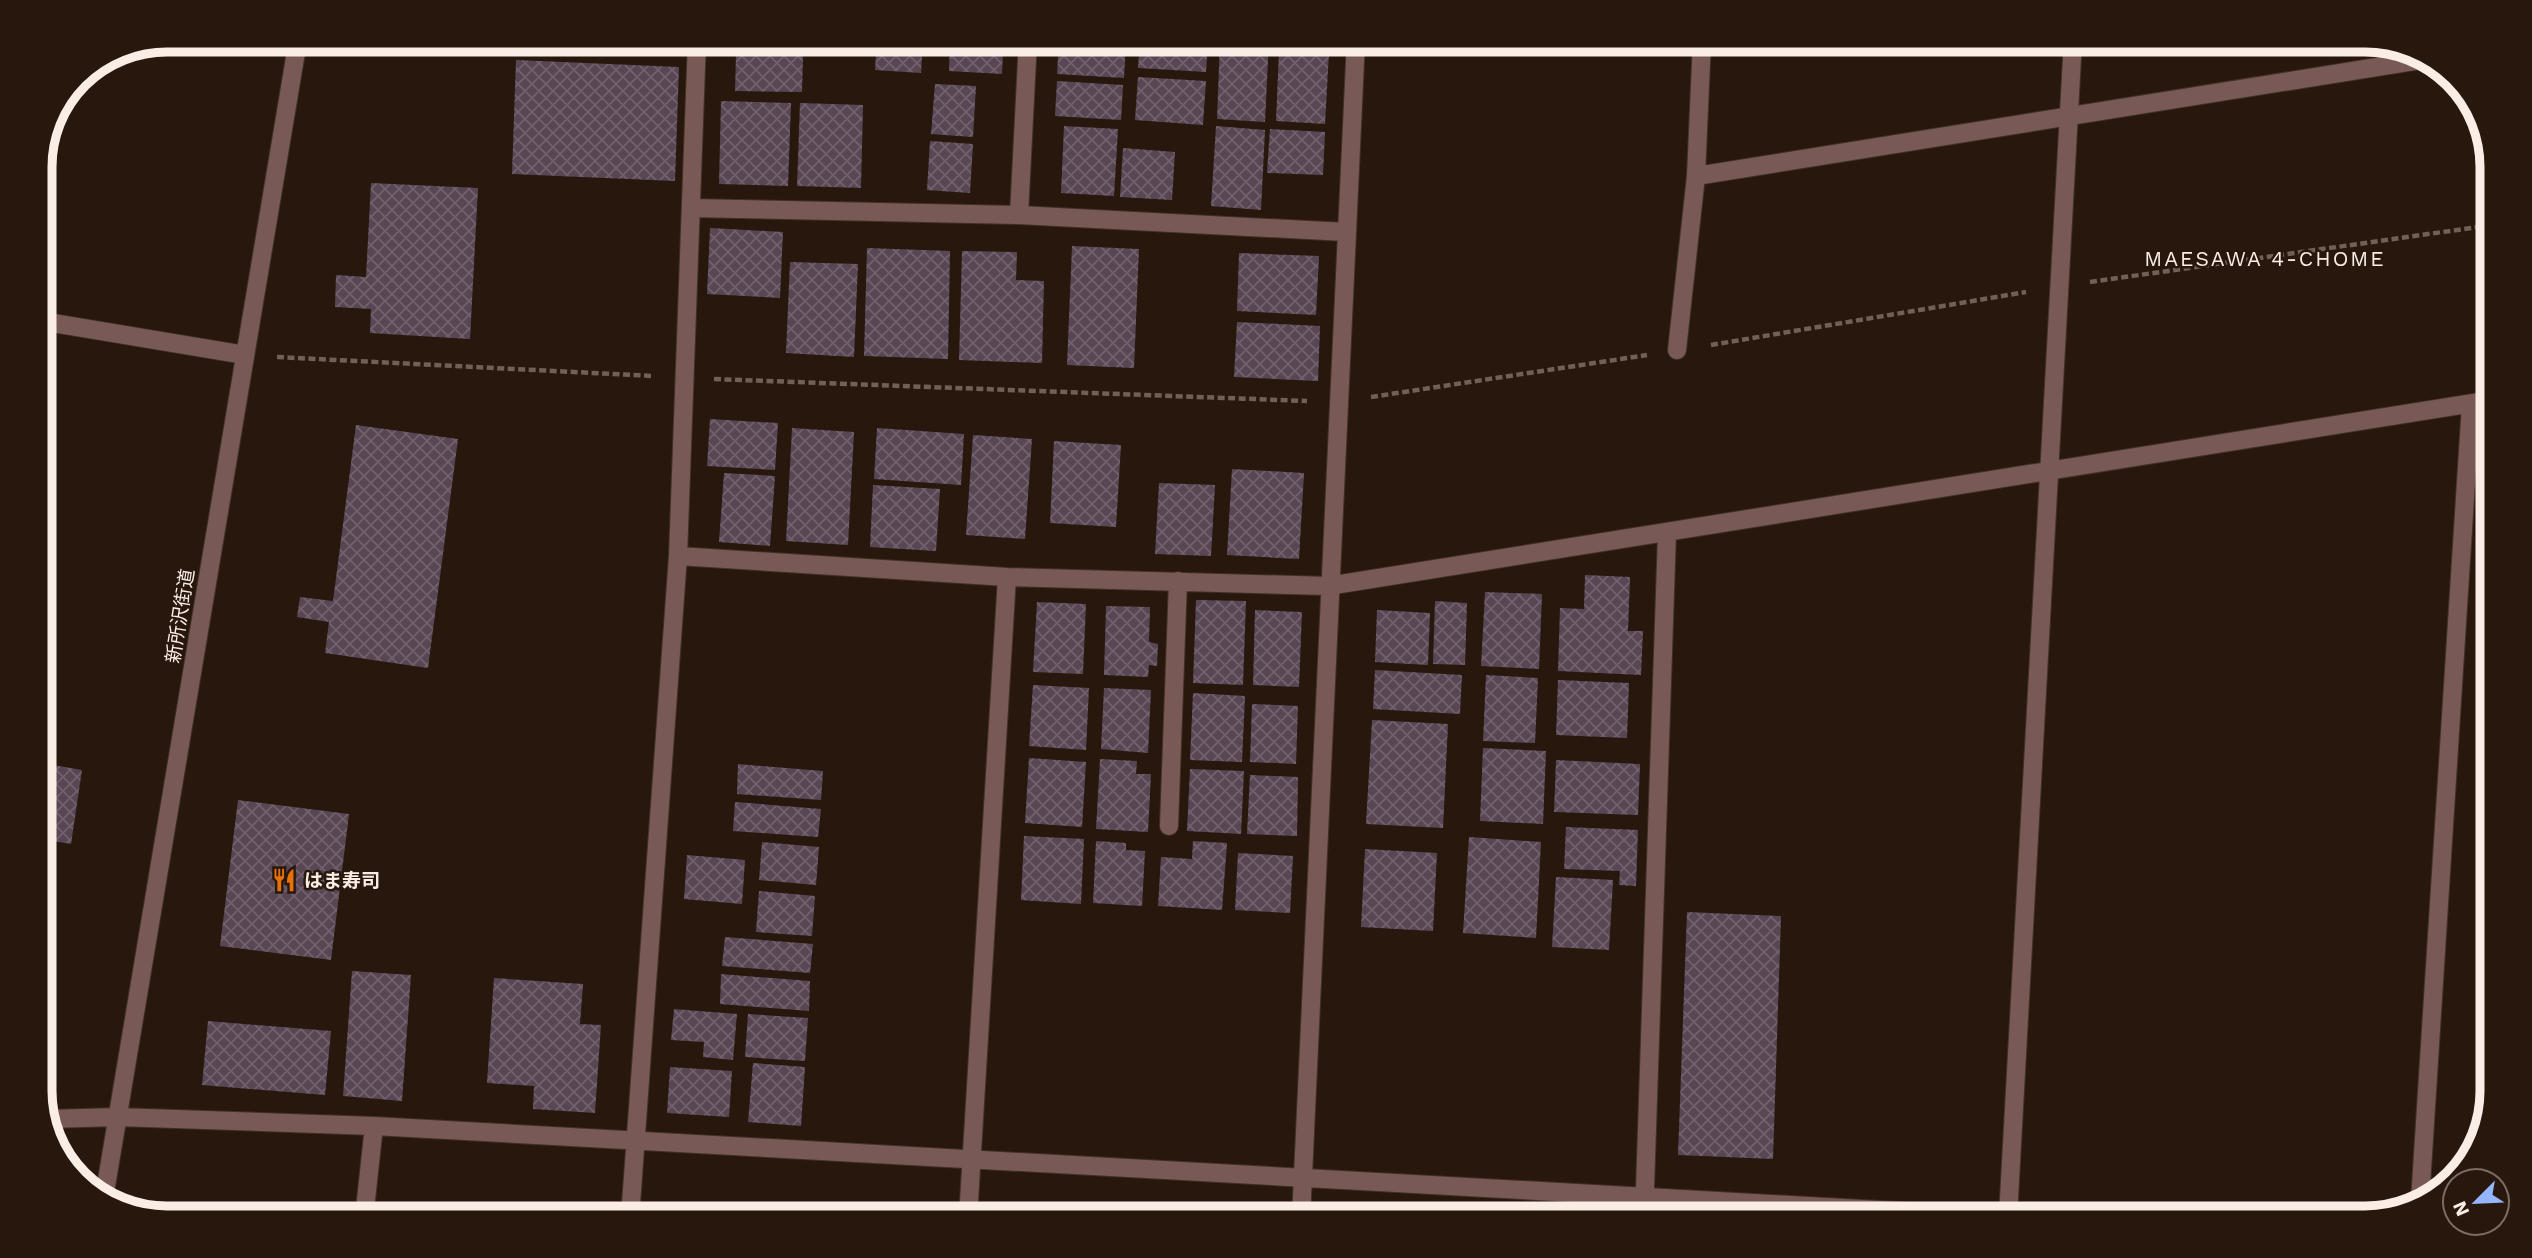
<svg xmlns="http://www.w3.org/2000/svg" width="2532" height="1258" font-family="'Work Sans','Noto Sans JP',sans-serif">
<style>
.building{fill:url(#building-cross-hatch)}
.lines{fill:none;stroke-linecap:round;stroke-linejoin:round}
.minor-casing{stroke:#413127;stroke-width:20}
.path{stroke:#706058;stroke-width:4.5;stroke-dasharray:7 3.5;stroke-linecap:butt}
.minor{stroke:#785956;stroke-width:18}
.labels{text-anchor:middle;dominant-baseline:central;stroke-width:5;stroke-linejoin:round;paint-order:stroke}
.street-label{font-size:19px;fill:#faede6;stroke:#28170d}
.poi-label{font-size:19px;font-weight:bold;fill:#faede6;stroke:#28170d;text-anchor:start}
.neighbourhood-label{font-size:21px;letter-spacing:2px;fill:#faede6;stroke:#28170d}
.rim{fill:none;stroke:#faede6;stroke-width:9}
</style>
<defs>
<pattern id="building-cross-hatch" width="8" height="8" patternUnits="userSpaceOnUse" patternTransform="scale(1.75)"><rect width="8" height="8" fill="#584654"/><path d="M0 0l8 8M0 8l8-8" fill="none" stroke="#71616d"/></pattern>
</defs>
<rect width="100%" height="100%" fill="#28170d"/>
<path class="building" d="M424 40H555V55L424 50Z
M572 40H680L679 52 571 49Z
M786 40H861V51L786 50Z
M877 40H923L921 73 875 70Z
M950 40H989L988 48 1003 50 1002 74 949 71Z
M1059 40 1126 41 1124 78 1057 74Z
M1140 40H1208L1206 72 1138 68Z
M1220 40H1269L1265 122 1217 119Z
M1279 51 1329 53 1325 124 1276 121Z
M736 54 803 56 802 92 735 91Z
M516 60 679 67 675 181 512 174Z
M1138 77 1206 81 1203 125 1135 120Z
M1057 81 1123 85 1121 120 1055 116Z
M935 84 976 86 973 137 931 134Z
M721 101 791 103 788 186 719 184Z
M800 103 863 105 861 188 797 186Z
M1064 126 1118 129 1114 196 1061 193Z
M1216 126 1265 130 1261 210 1211 206Z
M1270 129 1325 132 1323 175 1267 173Z
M930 141 973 144 970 193 927 190Z
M1123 148 1175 152 1172 200 1120 197Z
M371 183 478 188 470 339 370 333 371 309 335 307 336 275 366 277Z
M710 228 783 232 780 298 707 294Z
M1072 246 1139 249 1134 368 1067 365Z
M867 248 950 251 948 359 864 356Z
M962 251 1017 252 1016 280 1044 281 1042 363 959 360Z
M1239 253 1319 256 1316 315 1237 311Z
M790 262 858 264 854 357 786 353Z
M1237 322 1320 326 1318 381 1234 377Z
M710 419 778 423 775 470 707 466Z
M356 425 458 439 428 668 325 653 329 622 297 617 300 597 333 601Z
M792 428 854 432 848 545 786 541Z
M877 428 964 434 961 485 874 479Z
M973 435 1032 439 1025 539 966 535Z
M1054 441 1121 445 1116 527 1050 523Z
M1232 469 1304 473 1299 559 1227 555Z
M724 473 775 476 770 546 719 542Z
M1159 483 1215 485 1211 556 1155 554Z
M873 485 940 489 936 551 870 547Z
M1585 575 1630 577 1628 631H1643L1641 675 1558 671 1560 608 1584 609Z
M1485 592 1542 594 1539 669 1481 666Z
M1196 600 1246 601 1243 685 1193 683Z
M1435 601 1467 603 1465 665 1433 664Z
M1037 602 1086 604 1083 674 1033 672Z
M1106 606 1150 607 1149 642 1158 644 1157 666 1149 665 1148 677 1104 675Z
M1255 610 1302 612 1299 687 1253 685Z
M1377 610 1430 613 1428 665 1375 662Z
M1375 670 1462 675 1460 714 1373 709Z
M1486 675 1538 678 1535 743 1483 741Z
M1558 680 1629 683 1627 738 1556 735Z
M1033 685 1089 688 1086 750 1029 746Z
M1104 688 1151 690 1148 753 1101 749Z
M1193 693 1245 696 1242 762 1190 760Z
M1252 704 1298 706 1296 764 1250 762Z
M1372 720 1448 724 1443 828 1366 824Z
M1483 748 1546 751 1543 824 1480 821Z
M1029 758 1086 762 1082 827 1025 823Z
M1100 759 1137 761 1136 774H1151L1148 832 1096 829Z
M1556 760 1640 764 1638 815 1554 812Z
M41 763 82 770 71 844 41 839Z
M738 764 823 771 821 800 737 794Z
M1190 769 1244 771 1241 834 1187 831Z
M1250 775 1298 777 1297 836 1247 834Z
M238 800 349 814 331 960 220 946Z
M735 802 821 809 818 837 733 831Z
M1566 827 1638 830 1636 886 1619 885 1620 871 1564 869Z
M1024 836 1084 839 1081 904 1021 900Z
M1469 837 1541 842 1536 938 1463 933Z
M1096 841 1126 843V850L1145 851 1142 906 1093 903Z
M1193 841 1227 843 1222 910 1158 906 1161 857 1192 859Z
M762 842 819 847 816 885 759 880Z
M1365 849 1437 853 1433 931 1361 927Z
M1238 853 1293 856 1290 913 1235 910Z
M687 855 745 860 742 904 684 899Z
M1556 877 1613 880 1609 950 1552 947Z
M759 891 815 896 812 936 756 932Z
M1687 912 1781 916 1773 1159 1678 1155Z
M725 937 813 944 810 973 722 966Z
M352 971 411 975 402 1101 343 1096Z
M721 974 810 981 809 1011 720 1004Z
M494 978 583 984 580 1024 601 1025 595 1113 533 1109 534 1086 487 1083Z
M674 1009 737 1014 733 1060 703 1057 704 1042 671 1040Z
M748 1014 808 1018 805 1061 745 1057Z
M208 1021 331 1031 325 1095 202 1085Z
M753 1063 805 1067 801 1126 748 1122Z
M670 1067 732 1071 729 1117 667 1113Z"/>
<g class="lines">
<g class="minor-casing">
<path id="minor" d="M1696 176 2427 59
M691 208 1019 215 1346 232
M1019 215 1028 40
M41 321 245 355
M1677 350 1696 176 1702 40
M678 556 1007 577 1328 586 2492 400
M1169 826 1178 581
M48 1119 118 1117 374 1126 2024 1218
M104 1198 298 40
M2420 1201 2471 404
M2008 1217 2073 40
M364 1218 374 1126
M630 1218 678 556 697 40
M968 1218 1007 577
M1301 1218 1356 40
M1644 1218 1667 533"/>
</g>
<path class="path" d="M2090 282 2492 225
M1711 345 2026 292
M277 357 653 376
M714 379 1307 401
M1371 397 1647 355"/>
<use href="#minor" class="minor"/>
</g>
<defs>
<g id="restaurant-bare" transform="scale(1.89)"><path d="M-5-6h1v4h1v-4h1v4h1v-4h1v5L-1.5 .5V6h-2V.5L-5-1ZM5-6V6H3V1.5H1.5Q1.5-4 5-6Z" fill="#e8710a" stroke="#28170d" stroke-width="2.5" paint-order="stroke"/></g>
</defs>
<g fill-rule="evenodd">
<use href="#restaurant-bare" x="284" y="880"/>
</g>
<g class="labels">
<g class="street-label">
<text transform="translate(180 616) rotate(-81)">新所沢街道</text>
</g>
<g class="poi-label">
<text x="304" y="880">はま寿司</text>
</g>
<g class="neighbourhood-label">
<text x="2265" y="258">MAESAWA 4-CHOME</text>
</g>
</g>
<path d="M0 0H2532V1258H0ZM167 52H2365A115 115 0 0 1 2480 167V1091A115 115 0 0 1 2365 1206H167A115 115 0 0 1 52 1091V167A115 115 0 0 1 167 52Z" fill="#28170d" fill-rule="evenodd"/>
<path class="rim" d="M167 52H2365A115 115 0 0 1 2480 167V1091A115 115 0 0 1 2365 1206H167A115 115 0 0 1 52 1091V167A115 115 0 0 1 167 52Z"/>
<g transform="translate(2476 1202) rotate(246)"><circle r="33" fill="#28170d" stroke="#7c6d64" stroke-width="2"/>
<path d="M0-5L12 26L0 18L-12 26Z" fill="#95b6fd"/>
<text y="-10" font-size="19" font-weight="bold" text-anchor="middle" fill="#faede6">N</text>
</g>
</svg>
